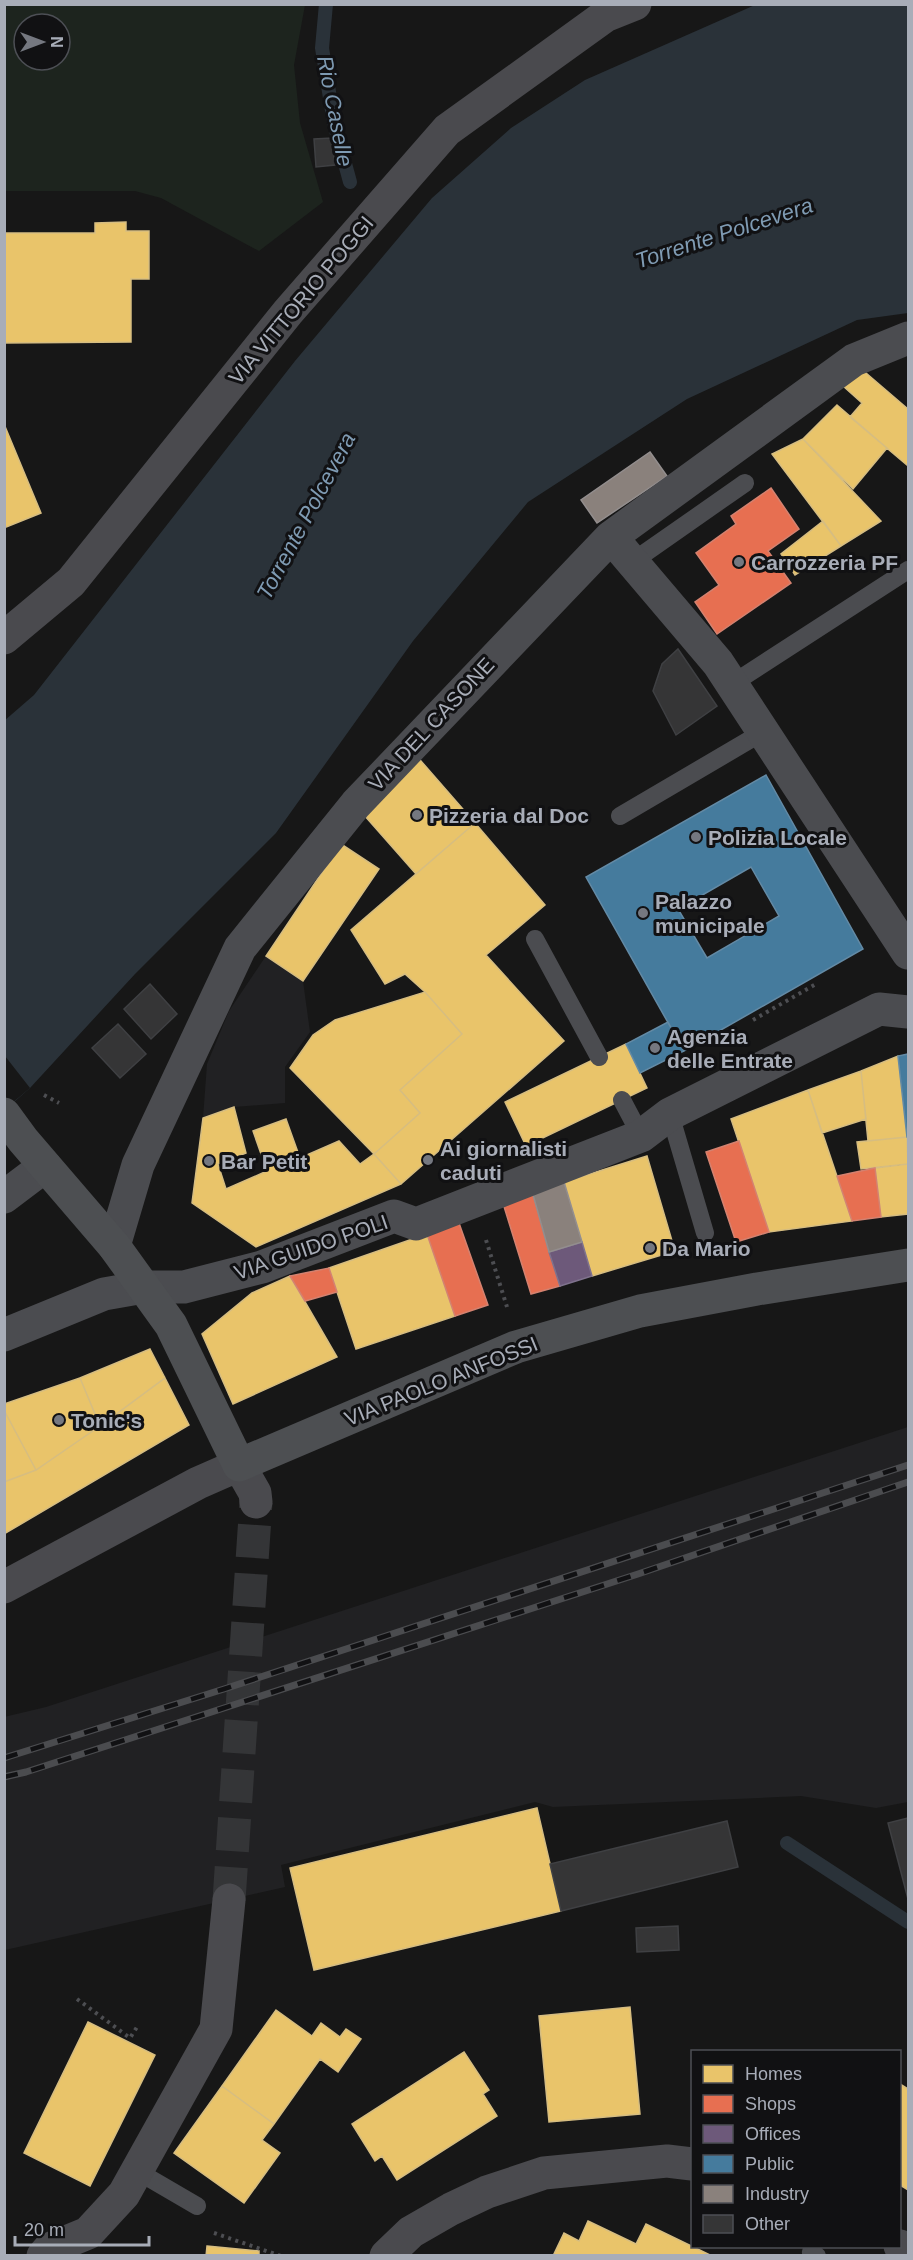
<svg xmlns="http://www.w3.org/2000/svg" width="913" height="2260" font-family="Arial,sans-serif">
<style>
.built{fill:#212123}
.green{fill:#1d241e;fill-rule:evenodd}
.water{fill:#2a3239}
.pier{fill:#171717}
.homes{fill:#e9c46a;stroke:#d6bd81;stroke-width:1.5}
.shops{fill:#e76f51;stroke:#d48270;stroke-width:1.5}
.offices{fill:#6d597a;stroke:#7f728d;stroke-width:1.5}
.public{fill:#457b9d;stroke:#638aa5;stroke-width:1.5;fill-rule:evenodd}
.industry{fill:#8a817c;stroke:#938e8e;stroke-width:1.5}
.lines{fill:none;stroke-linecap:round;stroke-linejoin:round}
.stream{stroke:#2a3239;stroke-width:14}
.building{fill:#353536;stroke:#3f4043;stroke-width:1.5}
.secondary-tunnel{stroke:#343537;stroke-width:33;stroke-dasharray:33 16;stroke-linecap:butt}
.path{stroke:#4d4e52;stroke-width:4;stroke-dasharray:3 4.5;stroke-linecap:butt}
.lane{stroke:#4b4c50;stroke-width:18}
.street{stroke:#4b4c50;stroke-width:33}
.secondary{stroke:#4a4a4e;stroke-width:33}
.primary{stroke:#4d4f52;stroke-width:33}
.rail-casing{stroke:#4b4c4f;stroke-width:7}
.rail{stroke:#111113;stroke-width:4.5;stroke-dasharray:14;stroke-linecap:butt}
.poi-dot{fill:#757880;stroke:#111113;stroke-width:2}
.labels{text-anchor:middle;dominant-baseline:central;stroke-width:6;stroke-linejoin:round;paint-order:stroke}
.street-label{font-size:21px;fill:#a8adb8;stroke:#111113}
.poi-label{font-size:21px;font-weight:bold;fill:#a8adb8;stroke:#111113;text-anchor:start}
.water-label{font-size:22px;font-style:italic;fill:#7f9bb3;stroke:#111113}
</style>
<rect width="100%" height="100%" fill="#171717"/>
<path class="built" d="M266 956 303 981 310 1032 285 1067V1103L234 1107 203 1118 207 1064 229 1011Z
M908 1427V1802L876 1808 801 1796 553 1807 535 1802 281 1865 285 1887 5 1950 4 1717 46 1707Z"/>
<path class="green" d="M4 5H305L294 65 300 123 323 202 259 251 161 198 135 191H5ZM24 24H60V60H24Z"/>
<path class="water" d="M755 5H908V313L857 320 687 399 528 502 413 641 276 833 135 974 30 1088 5 1110 4 721 34 695 295 361 432 198 511 128 585 80Z"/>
<path class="pier" d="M5 1056 30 1088 4 1110V1056Z"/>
<path class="homes" d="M126 222V231H149V279H131V342L4 343V233H95V223Z
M859 367 908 409V466L850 417 862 403 843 386Z
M837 405 887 448 853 489 803 439Z
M4 424 41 513 4 528Z
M803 439 881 521 841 546 772 454Z
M823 521 841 546 795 575 781 554Z
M414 753 475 823 416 874 364 815Z
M475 823 545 905 486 955 564 1041 401 1184 374 1154 420 1113 400 1090 462 1034 425 992 405 974 385 984 351 930Z
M341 844 379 869 303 981 266 956Z
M425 992 462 1034 400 1090 420 1113 374 1154 290 1068 313 1035 335 1020Z
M626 1044 647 1088 526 1146 505 1102Z
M898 1056 907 1137 868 1141 861 1071Z
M861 1071 866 1119 822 1133 808 1090Z
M808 1090 852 1221 769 1232 731 1119Z
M234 1107 246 1153 218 1164 226 1189 267 1171 253 1131 286 1119 300 1158 339 1141 360 1164 374 1154 401 1184 256 1247 192 1203 203 1118Z
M907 1137 908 1164 861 1169 857 1142Z
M647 1156 675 1251 592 1276 564 1182Z
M908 1164V1214L881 1217 875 1168Z
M427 1234 455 1316 356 1349 329 1268Z
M290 1276 337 1357 233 1404 202 1334 252 1293Z
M150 1349 165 1378 100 1426 80 1378Z
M80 1378 100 1426 36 1470 4 1410V1404Z
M165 1378 189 1425 4 1534V1482L36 1470 100 1426Z
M4 1410 36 1470 4 1482Z
M537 1808 561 1911 314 1970 290 1868Z
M630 2007 640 2114 549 2122 539 2016Z
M276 2010 312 2036 321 2023 340 2037 346 2029 361 2039 338 2072 320 2059 274 2124 222 2086Z
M88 2022 155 2055 90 2186 24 2153Z
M464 2052 489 2090 483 2094 497 2116 397 2180 382 2156 375 2161 352 2124Z
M900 2084 908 2089V2190L900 2185Z
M222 2086 274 2124 262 2140 280 2153 244 2203 174 2153Z
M588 2221 636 2244 646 2224 712 2256H553L564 2233 579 2241Z
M207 2246 259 2251V2256H206Z"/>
<path class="shops" d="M771 488 799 529 768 551 791 583 717 634 695 602 719 585 696 553 736 524 731 516Z
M739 1141 769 1232 736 1242 706 1152Z
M875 1168 881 1217 852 1221 837 1176Z
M532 1191 560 1286 531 1294 502 1200Z
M459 1223 488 1305 455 1316 427 1234Z
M329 1268 337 1292 305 1301 290 1276Z"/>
<path class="offices" d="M582 1242 592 1276 560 1286 549 1252Z"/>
<path class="public" d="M766 775 863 949 684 1051 586 877ZM751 867 779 916 707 958 678 909Z
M668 1022 684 1051 640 1073 626 1044Z
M908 1054V1137H907L898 1056Z"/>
<path class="industry" d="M650 452 667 476 597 523 581 500Z
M564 1182 582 1242 549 1252 532 1191Z"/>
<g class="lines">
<path class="stream" d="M326 4 322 48 334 123 350 182
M787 1843 908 1922"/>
</g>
<path class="building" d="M332 138 335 165 316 167 314 139Z
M678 649 717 706 676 735 653 691 662 664Z
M150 984 177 1014 151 1039 124 1009Z
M118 1024 146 1054 120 1078 92 1048Z
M908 1818V1899L888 1823Z
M727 1821 738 1867 561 1911 550 1864Z
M678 1926 679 1950 637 1952 636 1928Z"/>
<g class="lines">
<path class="secondary-tunnel" d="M229 1900 256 1502"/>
<path class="path" d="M753 1020 816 984
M44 1095 59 1103
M486 1240 507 1307
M77 1999 130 2038 137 2027
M214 2233 281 2256"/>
<path class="lane" d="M632 562 745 483
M732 684 908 570
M620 816 763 732
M535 939 599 1057
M622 1100 641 1136
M670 1114 705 1233
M137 2171 197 2206
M813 2246 811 2252 817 2256"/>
<path class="street" d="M611 537 718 663 908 953
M4 1197 45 1166
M114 1246 138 1165 240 948 356 804 611 537 854 360 908 338
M4 1335 104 1294 144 1287H184L262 1267 394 1216 416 1224 641 1136 670 1114 879 1009 908 1012"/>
<path class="secondary" d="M4 638 71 582 288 312 447 130 605 16 635 4
M4 1587 198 1483 239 1465 255 1493 256 1502
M900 2246 908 2256
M43 2256 49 2249 88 2233 124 2194 216 2029 229 1900
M386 2256 411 2232 451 2209 487 2192 544 2173 667 2161 692 2164"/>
<path class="primary" d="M4 1114 23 1140 114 1246 171 1325 239 1465 516 1347 640 1311 757 1289 908 1265"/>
<g class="rail-casing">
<path id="rail" d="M4 1758 224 1689 908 1465
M4 1777 26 1772 638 1574 908 1482"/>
</g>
<use href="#rail" class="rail"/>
</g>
<g class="poi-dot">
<circle cx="739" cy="562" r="6"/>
<circle cx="417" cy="815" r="6"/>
<circle cx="696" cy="837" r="6"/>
<circle cx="643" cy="913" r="6"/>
<circle cx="655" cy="1048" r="6"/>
<circle cx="428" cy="1160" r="6"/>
<circle cx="209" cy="1161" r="6"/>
<circle cx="650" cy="1248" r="6"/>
<circle cx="59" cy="1420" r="6"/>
</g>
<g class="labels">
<g class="street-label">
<text transform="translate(301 300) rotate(-50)">VIA VITTORIO POGGI</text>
<text transform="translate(431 724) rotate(-47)">VIA DEL CASONE</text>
<text transform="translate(311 1247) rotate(-19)">VIA GUIDO POLI</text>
<text transform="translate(441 1381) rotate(-22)">VIA PAOLO ANFOSSI</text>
</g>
<g class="poi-label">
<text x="751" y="562">Carrozzeria PF</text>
<text x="429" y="815">Pizzeria dal Doc</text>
<text x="708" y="837">Polizia Locale</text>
<text x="655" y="901">Palazzo<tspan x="655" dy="24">municipale</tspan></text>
<text x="667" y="1036">Agenzia<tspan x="667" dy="24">delle Entrate</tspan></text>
<text x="440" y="1148">Ai giornalisti<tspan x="440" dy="24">caduti</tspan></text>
<text x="221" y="1161">Bar Petit</text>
<text x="662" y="1248">Da Mario</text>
<text x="71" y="1420">Tonic's</text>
</g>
<g class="water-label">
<text transform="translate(335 111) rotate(79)">Rio Caselle</text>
<text transform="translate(724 233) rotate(-18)">Torrente Polcevera</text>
<text transform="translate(306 516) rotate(-62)">Torrente Polcevera</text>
</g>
</g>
<rect width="913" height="2260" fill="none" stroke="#a8adb8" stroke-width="12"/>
<rect x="691" y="2050" width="210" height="198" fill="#111113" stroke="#4d4f55" stroke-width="1.5"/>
<rect x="703" y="2065" width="30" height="18" fill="#e9c46a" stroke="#4d4f55" stroke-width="1.5"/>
<text x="745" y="2080" font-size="18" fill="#a8adb8">Homes</text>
<rect x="703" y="2095" width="30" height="18" fill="#e76f51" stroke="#4d4f55" stroke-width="1.5"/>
<text x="745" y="2110" font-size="18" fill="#a8adb8">Shops</text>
<rect x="703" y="2125" width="30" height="18" fill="#6d597a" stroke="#4d4f55" stroke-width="1.5"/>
<text x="745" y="2140" font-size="18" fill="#a8adb8">Offices</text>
<rect x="703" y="2155" width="30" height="18" fill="#457b9d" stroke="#4d4f55" stroke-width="1.5"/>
<text x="745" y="2170" font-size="18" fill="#a8adb8">Public</text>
<rect x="703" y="2185" width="30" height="18" fill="#8a817c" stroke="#4d4f55" stroke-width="1.5"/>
<text x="745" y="2200" font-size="18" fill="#a8adb8">Industry</text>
<rect x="703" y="2215" width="30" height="18" fill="#353536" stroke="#4d4f55" stroke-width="1.5"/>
<text x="745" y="2230" font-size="18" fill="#a8adb8">Other</text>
<g transform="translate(42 42) rotate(90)"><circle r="28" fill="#111113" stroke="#4d4f55" stroke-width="1.5"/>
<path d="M0-4.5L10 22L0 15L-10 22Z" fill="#757880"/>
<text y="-9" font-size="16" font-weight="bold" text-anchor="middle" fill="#a8adb8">N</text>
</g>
<path d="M15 2236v9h134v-9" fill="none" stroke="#a8adb8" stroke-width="3"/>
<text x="24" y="2236" font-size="18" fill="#a8adb8" stroke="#111113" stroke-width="4.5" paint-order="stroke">20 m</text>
</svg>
